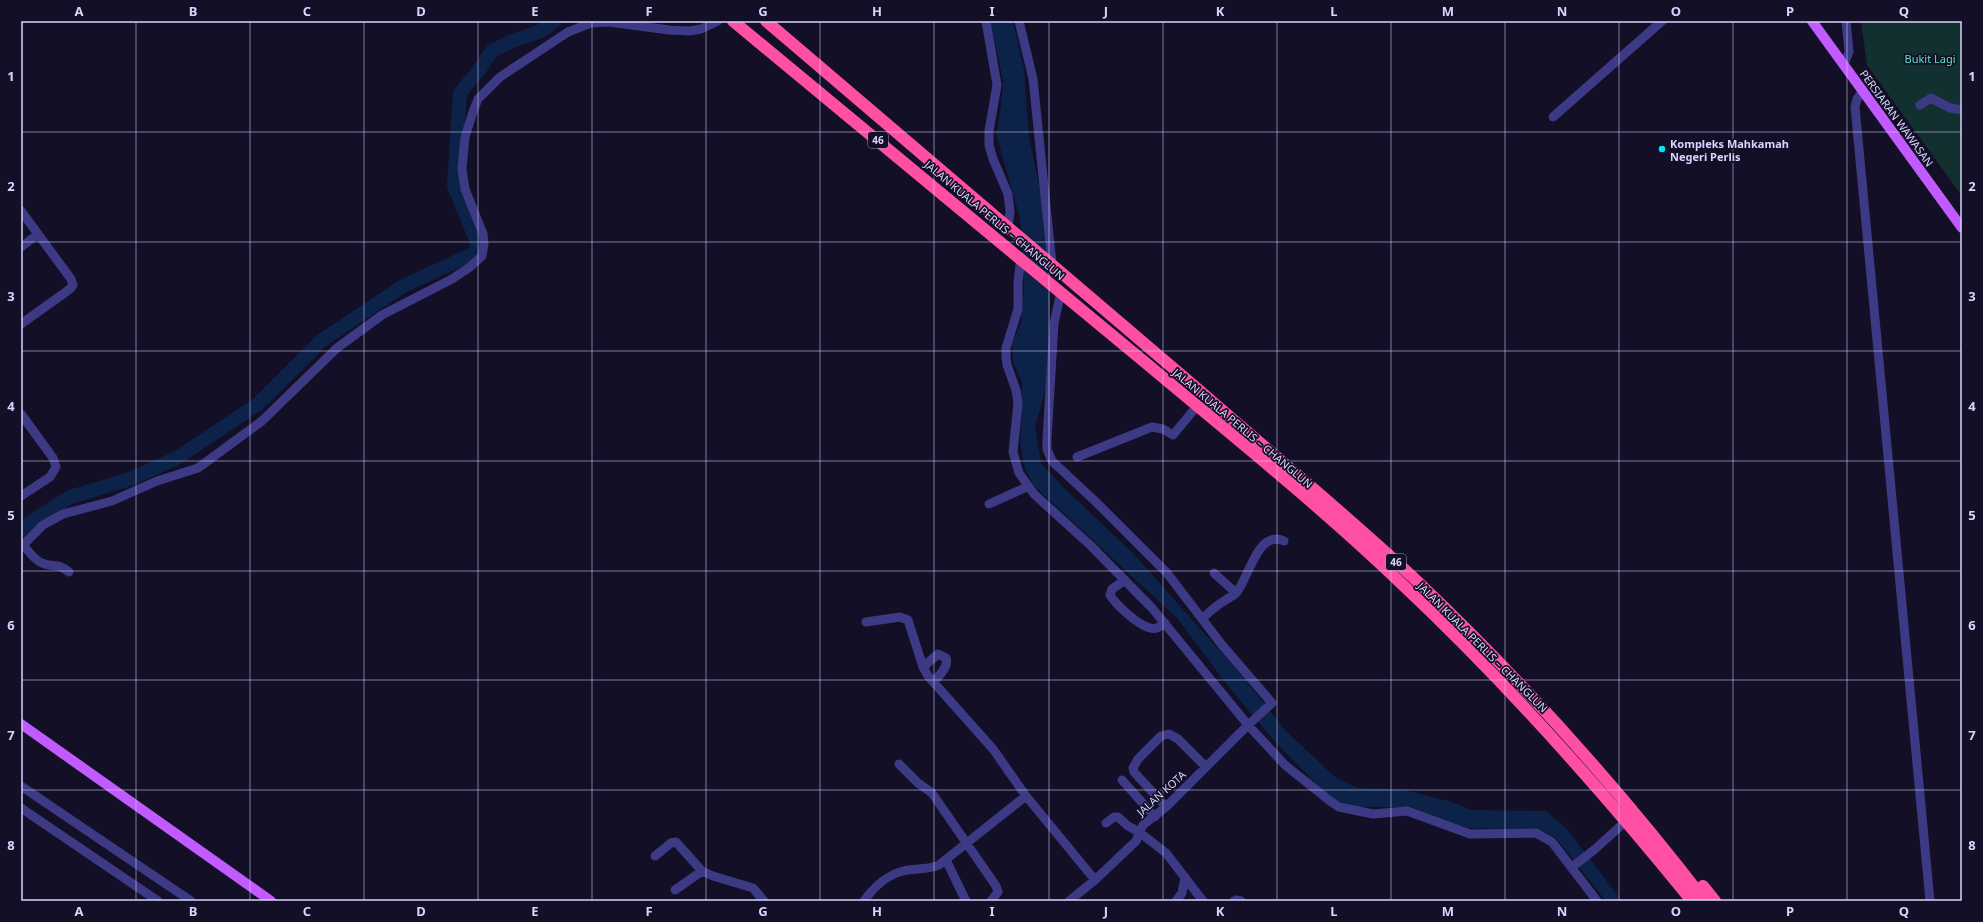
<svg xmlns="http://www.w3.org/2000/svg" width="1983" height="922" font-family="'Noto Sans',sans-serif">
<style>
.green{fill:#12302f}
.water{fill:#0c2248}
.lines{fill:none;stroke-linecap:round;stroke-linejoin:round}
.river{stroke:#0c2248;stroke-width:14}
.minor{stroke:#3d3a85;stroke-width:9}
.major{stroke:#c25bff;stroke-width:10}
.highway{stroke:#ff4fa3;stroke-width:12}
.grid{fill:none;stroke:#d9d4ff;stroke-width:1;stroke-opacity:0.55}
.poi-dot{fill:#00e5ff;stroke:#130f26;stroke-width:1.5}
.labels{text-anchor:middle;dominant-baseline:central;stroke-width:3.5;stroke-linejoin:round;paint-order:stroke}
.shield{fill:#130f26;stroke:#9e99be;stroke-width:1}
.shield-label{font-size:10px;font-weight:bold;fill:#d9d4ff}
.park-label{font-size:11px;fill:#5fe0c0;stroke:#130f26}
.street-label{font-size:11px;fill:#d9d4ff;stroke:#130f26}
.poi-label{font-size:11px;font-weight:bold;fill:#d9d4ff;stroke:#130f26;text-anchor:start}
.neatline{fill:none;stroke:#d9d4ff;stroke-width:1.5}
.grid-label{font-size:13px;text-anchor:middle;font-weight:bold;fill:#d9d4ff}
</style>
<rect width="100%" height="100%" fill="#130f26"/>
<path class="green" d="M1861 21H1962V196L1867 65Z"/>
<path class="water" d="M990 21H1013L1024 69 1029 137 1042 198 1043 229 1050 269V315L1046 389 1035 427 1041 463 1062 486 1133 553 1244 678 1285 730 1335 777 1357 788 1401 789 1452 802 1472 810 1546 811 1566 828 1622 901H1606L1555 837 1541 830 1467 828 1403 807H1356L1331 799 1277 744 1228 686 1177 618 1034 486 1025 469 1020 444 1022 382 1013 362 1012 343 1021 323 1024 284 1020 218 996 134 1001 107 1003 80Z"/>
<g class="lines">
<path class="river" d="M21 530 26 525 70 497 130 479 177 458 258 404 321 341 403 286 475 253 477 242 454 186 460 93 479 70 492 51 512 41 539 32 555 21"/>
<path class="minor" d="M986 21 997 85 989 131V145L993 159 1008 194 1010 212 1008 227
M1019 21 1033 79 1052 264
M1844 64 1849 52 1846 21
M1863 91 1857 99 1855 107 1930 901
M1920 105 1931 98 1950 108 1962 110
M1553 117 1662 21
M21 211 71 279 73 285 70 289 21 324
M21 247 38 234
M1021 257 1018 282V309L1006 348V357L1007 365 1016 390 1018 403 1013 452 1019 473 1034 494 1090 545 1152 608 1248 725 1285 765 1330 801 1339 807 1373 814 1407 811 1470 834 1536 833 1552 842 1597 901
M1061 292 1054 323 1047 439V449L1052 461 1096 502 1167 573 1222 645 1272 703 1248 725 1166 807 1143 825 1136 841 1095 880 1069 901
M21 414 53 458 56 467 50 477 21 496
M1077 457 1152 427 1163 429 1173 435 1197 406
M989 504 1027 487
M23 545C28 550 34 560 42 563 53 568 57 562 69 572
M21 547 43 525 63 514 112 501 157 481 198 468 262 421 337 348 382 315 452 279 470 267 482 256 484 244 483 234 465 189 462 169 465 137 473 112 478 99 500 77 568 32 591 23 609 22 669 30 690 31 701 29 718 21
M1214 573 1236 593
M1125 580 1112 589 1110 595C1116 605 1138 625 1150 628 1156 630 1161 626 1165 623
M1202 619C1209 612 1216 606 1224 601 1228 598 1234 596 1237 592 1249 577 1258 529 1284 541
M866 622 900 617 908 620 923 667 928 676 993 749 1026 796 1095 880
M923 667 938 654 946 658C949 667 939 676 933 682
M899 764 918 783 932 793 996 886 998 892 991 901
M1122 780 1155 817
M21 786 191 901
M1166 807 1134 772 1133 768 1138 759 1161 736 1169 734 1178 739 1206 767
M21 808 158 901
M1106 823 1114 817H1118L1128 826 1139 832 1166 853 1203 901
M655 856 671 843 676 842 702 871
M946 860 966 901
M1572 867 1594 850 1626 821
M675 890 702 871 713 876 753 888 764 901
M864 901C873 888 887 875 903 871 915 868 928 870 939 865L1026 796
M1176 901 1182 893 1185 877
M1234 901 1236 900 1241 901"/>
<path class="major" d="M1812 21 1962 228
M21 724 271 901"/>
<path class="highway" d="M733 21C872 135 1010 249 1147 364 1234 437 1323 508 1405 587 1509 685 1602 790 1692 901
M766 21C911 144 1056 267 1200 391 1273 455 1349 517 1419 583 1523 682 1618 788 1705 901
M1703 886 1715 901"/>
</g>
<path class="grid" d="M136 21V901M250 21V901M364 21V901M478 21V901M592 21V901M706 21V901M820 21V901M934 21V901M1049 21V901M1163 21V901M1277 21V901M1391 21V901M1505 21V901M1619 21V901M1733 21V901M1847 21V901M21 132H1962M21 242H1962M21 351H1962M21 461H1962M21 571H1962M21 680H1962M21 790H1962"/>
<circle class="poi-dot" cx="1662" cy="149" r="4"/>
<g class="labels">
<g class="shield">
<rect x="868" y="132" width="20" height="16" rx="3"/>
<rect x="1386" y="554" width="20" height="16" rx="3"/>
</g>
<g class="shield-label">
<text x="878" y="140">46</text>
<text x="1396" y="562">46</text>
</g>
<g class="park-label">
<text x="1930" y="58">Bukit Lagi</text>
</g>
<g class="street-label">
<text transform="translate(1897 118) rotate(54)">PERSIARAN WAWASAN</text>
<text transform="translate(995 220) rotate(40)">JALAN KUALA PERLIS – CHANGLUN</text>
<text transform="translate(1243 428) rotate(40)">JALAN KUALA PERLIS – CHANGLUN</text>
<text transform="translate(1483 647) rotate(45)">JALAN KUALA PERLIS – CHANGLUN</text>
<text transform="translate(1161 793) rotate(-42)">JALAN KOTA</text>
</g>
<g class="poi-label">
<text x="1670" y="143">Kompleks Mahkamah<tspan x="1670" dy="13">Negeri Perlis</tspan></text>
</g>
</g>
<rect width="1983" height="922" fill="none" stroke="#130f26" stroke-width="44"/>
<rect x="22" y="22" width="1939" height="878" class="neatline"/>
<g class="grid-label">
<text x="79" y="16">A</text>
<text x="193" y="16">B</text>
<text x="307" y="16">C</text>
<text x="421" y="16">D</text>
<text x="535" y="16">E</text>
<text x="649" y="16">F</text>
<text x="763" y="16">G</text>
<text x="877" y="16">H</text>
<text x="992" y="16">I</text>
<text x="1106" y="16">J</text>
<text x="1220" y="16">K</text>
<text x="1334" y="16">L</text>
<text x="1448" y="16">M</text>
<text x="1562" y="16">N</text>
<text x="1676" y="16">O</text>
<text x="1790" y="16">P</text>
<text x="1904" y="16">Q</text>
<text x="11" y="81">1</text>
<text x="1972" y="81">1</text>
<text x="11" y="191">2</text>
<text x="1972" y="191">2</text>
<text x="11" y="301">3</text>
<text x="1972" y="301">3</text>
<text x="11" y="411">4</text>
<text x="1972" y="411">4</text>
<text x="11" y="520">5</text>
<text x="1972" y="520">5</text>
<text x="11" y="630">6</text>
<text x="1972" y="630">6</text>
<text x="11" y="740">7</text>
<text x="1972" y="740">7</text>
<text x="11" y="850">8</text>
<text x="1972" y="850">8</text>
<text x="79" y="916">A</text>
<text x="193" y="916">B</text>
<text x="307" y="916">C</text>
<text x="421" y="916">D</text>
<text x="535" y="916">E</text>
<text x="649" y="916">F</text>
<text x="763" y="916">G</text>
<text x="877" y="916">H</text>
<text x="992" y="916">I</text>
<text x="1106" y="916">J</text>
<text x="1220" y="916">K</text>
<text x="1334" y="916">L</text>
<text x="1448" y="916">M</text>
<text x="1562" y="916">N</text>
<text x="1676" y="916">O</text>
<text x="1790" y="916">P</text>
<text x="1904" y="916">Q</text>
</g>
</svg>
